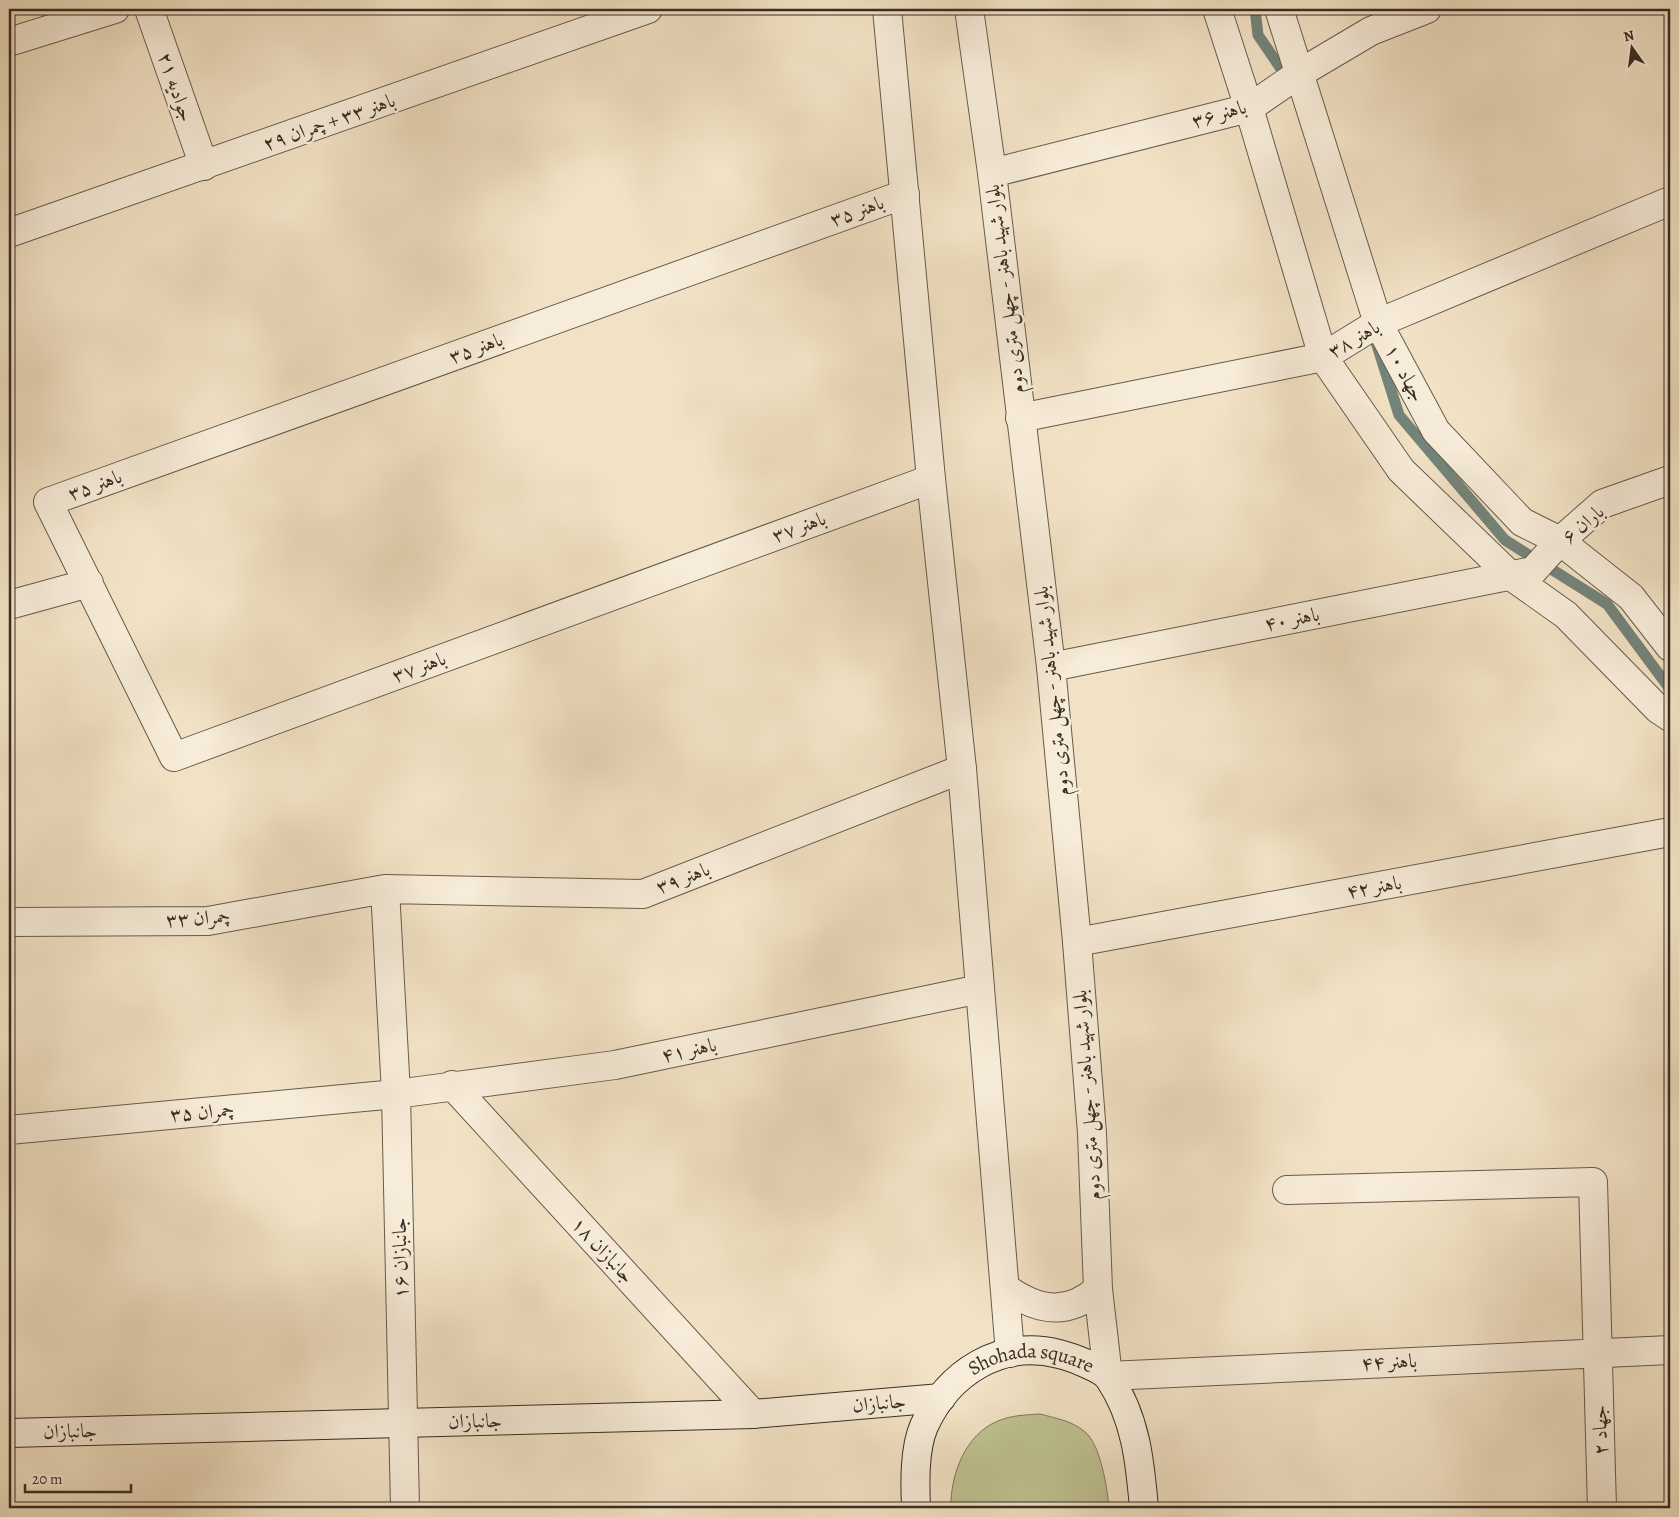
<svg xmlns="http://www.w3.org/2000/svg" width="1679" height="1517" font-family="Alegreya,Amiri,serif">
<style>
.green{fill:#bfc291;stroke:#7c785a}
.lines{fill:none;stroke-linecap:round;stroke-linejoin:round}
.stream{stroke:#73847a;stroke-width:11}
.minor-casing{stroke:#665b4b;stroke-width:30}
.tertiary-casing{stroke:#665b4b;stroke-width:30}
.secondary-casing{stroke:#382e22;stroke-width:30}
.minor{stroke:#f7ecd9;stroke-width:28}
.tertiary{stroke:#f7ecd9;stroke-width:28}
.secondary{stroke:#f7ecd9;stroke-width:28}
.labels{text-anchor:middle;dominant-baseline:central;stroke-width:5;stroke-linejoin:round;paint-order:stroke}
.street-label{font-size:20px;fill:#382e22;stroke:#f7ecd9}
</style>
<rect width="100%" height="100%" fill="#f2e2c5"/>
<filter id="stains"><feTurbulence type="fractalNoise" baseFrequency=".004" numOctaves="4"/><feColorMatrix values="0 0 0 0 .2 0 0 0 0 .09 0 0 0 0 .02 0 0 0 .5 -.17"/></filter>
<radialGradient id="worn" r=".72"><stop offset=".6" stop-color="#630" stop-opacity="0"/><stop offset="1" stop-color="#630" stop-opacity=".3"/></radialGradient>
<path class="green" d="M1040 1414C1055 1418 1072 1421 1084 1431 1101 1444 1107 1488 1109 1508H951C950 1476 965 1434 998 1421 1012 1415 1026 1415 1040 1414Z"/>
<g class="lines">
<path class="stream" d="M1255 9 1258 35 1290 82
M1376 342 1399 415 1505 540 1607 604 1670 689"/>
<g class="minor-casing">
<path id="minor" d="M149 9 204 166
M1217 9 1249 108 1323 357 1401 470 1511 576 1566 615 1658 709 1670 717
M1279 9 1378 323 1436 431 1522 522 1560 541 1631 597 1670 647
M9 42 115 9
M992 173 1249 108 1300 73 1371 31 1427 9
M905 194 48 502 174 757 931 479
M9 233 648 9
M1020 418 1323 357 1378 323 1670 201
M9 605 89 583
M1051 667 1533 571 1560 541 1602 504 1670 480
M385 889 396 1094 405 1508
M9 922 208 921 385 889 643 894 962 769
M1077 942 1670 832
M452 1085 753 1414
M9 1130 396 1094 615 1065 980 989
M1287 1190 1593 1182 1602 1508
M1108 1376 1670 1350"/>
</g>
<g class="tertiary-casing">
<path id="tertiary" d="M887 9 931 479 962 769 1010 1353
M969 9 992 173 1051 667 1077 942 1092 1133 1098 1289 1108 1376
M1007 1289C1038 1311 1068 1316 1098 1289"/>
</g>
<g class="secondary-casing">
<g id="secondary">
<path d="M9 1433 753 1414 941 1398"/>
<path id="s1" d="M916 1508C915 1484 914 1449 924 1426 948 1373 1000 1339 1059 1354 1071 1357 1102 1368 1109 1378 1136 1418 1140 1462 1144 1508"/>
</g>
</g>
<use href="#minor" class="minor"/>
<use href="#tertiary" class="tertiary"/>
<use href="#secondary" class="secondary"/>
</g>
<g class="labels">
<g class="street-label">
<text transform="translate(176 87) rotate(71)">جوادیه ۲۱</text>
<text transform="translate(1219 114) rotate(-16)">باهنر ۳۶</text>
<text transform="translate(329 122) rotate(-19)">باهنر ۳۳ + چمران ۲۹</text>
<text transform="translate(857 211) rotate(-20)">باهنر ۳۵</text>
<text transform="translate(1005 289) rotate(-97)">بلوار شهید باهنر - چهل متری دوم</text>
<text transform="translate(1354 339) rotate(-30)">باهنر ۳۸</text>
<text transform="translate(476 348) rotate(-20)">باهنر ۳۵</text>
<text transform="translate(1405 373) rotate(62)">جهاد ۱۰</text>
<text transform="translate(95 485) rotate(-20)">باهنر ۳۵</text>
<text transform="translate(1583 524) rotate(-40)">باران ۶</text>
<text transform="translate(799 527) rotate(-20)">باهنر ۳۷</text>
<text transform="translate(1292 619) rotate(-11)">باهنر ۴۰</text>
<text transform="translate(419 667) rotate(-20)">باهنر ۳۷</text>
<text transform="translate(1052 691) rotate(-96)">بلوار شهید باهنر - چهل متری دوم</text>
<text transform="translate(683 878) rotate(-21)">باهنر ۳۹</text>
<text transform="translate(1374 887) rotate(-10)">باهنر ۴۲</text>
<text transform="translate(198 918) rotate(-4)">چمران ۳۳</text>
<text transform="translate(689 1050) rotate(-12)">باهنر ۴۱</text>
<text transform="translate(1087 1095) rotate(-94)">بلوار شهید باهنر - چهل متری دوم</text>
<text transform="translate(202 1112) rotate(-5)">چمران ۳۵</text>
<text transform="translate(603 1250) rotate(47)">جانبازان ۱۸</text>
<text transform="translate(400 1258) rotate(-91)">جانبازان ۱۶</text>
<text transform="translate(1389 1362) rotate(-3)">باهنر ۴۴</text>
<text stroke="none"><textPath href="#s1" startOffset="221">Shohada square</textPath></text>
<text transform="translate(879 1403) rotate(-5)">جانبازان</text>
<text transform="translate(475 1421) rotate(-1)">جانبازان</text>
<text transform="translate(1600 1430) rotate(-91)">جهاد ۲</text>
<text transform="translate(70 1431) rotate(-1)">جانبازان</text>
</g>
</g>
<rect width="1679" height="1517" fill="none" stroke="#f2e2c5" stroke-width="30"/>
<rect x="10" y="10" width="1659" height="1497" fill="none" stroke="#382e22" stroke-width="2.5"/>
<rect x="15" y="15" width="1649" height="1487" fill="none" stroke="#382e22"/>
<g transform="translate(1632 48) rotate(346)" stroke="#f7ecd9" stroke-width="4" paint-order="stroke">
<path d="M0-4L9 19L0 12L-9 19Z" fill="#382e22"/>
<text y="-8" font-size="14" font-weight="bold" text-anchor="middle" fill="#382e22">N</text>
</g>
<path d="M25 1484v8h106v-8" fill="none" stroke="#382e22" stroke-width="2.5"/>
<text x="32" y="1484" font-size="15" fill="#382e22" stroke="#f7ecd9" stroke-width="4" paint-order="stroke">20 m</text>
<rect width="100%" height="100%" filter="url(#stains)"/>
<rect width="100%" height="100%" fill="url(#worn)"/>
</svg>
